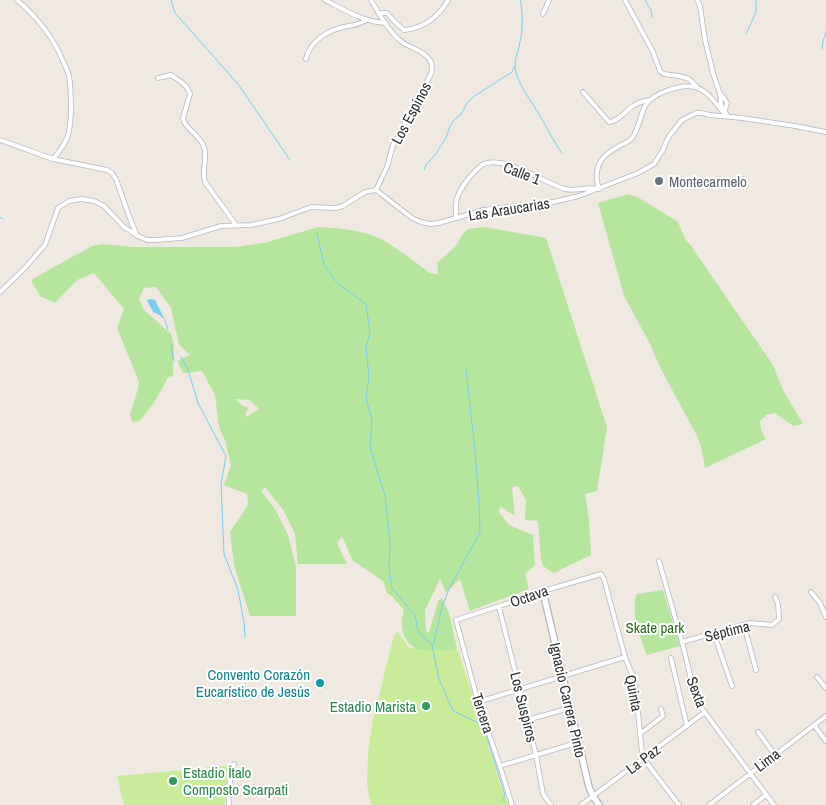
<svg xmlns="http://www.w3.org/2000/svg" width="826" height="805" font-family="'Archivo Narrow',sans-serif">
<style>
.green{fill:#b6e59e;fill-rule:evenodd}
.pitch{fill:#c9ec9a}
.water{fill:#75cff0}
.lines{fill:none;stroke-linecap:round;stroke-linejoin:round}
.stream{stroke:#75cff0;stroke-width:1}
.street-casing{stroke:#b4b7c1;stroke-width:5.5}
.secondary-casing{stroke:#b4b7c1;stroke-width:8}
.street{stroke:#fff;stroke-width:4}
.secondary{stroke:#fff;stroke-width:5.5}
.worship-dot{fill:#6b7280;stroke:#fff;stroke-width:2}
.culture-dot{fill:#0f9aa8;stroke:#fff;stroke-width:2}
.leisure-dot{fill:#2e9e5b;stroke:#fff;stroke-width:2}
.labels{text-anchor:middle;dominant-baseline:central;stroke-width:4;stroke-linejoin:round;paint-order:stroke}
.street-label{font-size:15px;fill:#2e2e2e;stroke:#fff}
.worship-label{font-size:15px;fill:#5b616d;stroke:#fff;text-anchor:start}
.park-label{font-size:15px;fill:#2c6e1b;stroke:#fff}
.culture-label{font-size:15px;fill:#0d838f;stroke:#fff;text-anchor:end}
.leisure-label{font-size:15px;fill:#27864d;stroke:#fff;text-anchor:end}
</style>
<rect width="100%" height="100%" fill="#efe9e1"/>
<path class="green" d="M629 194 639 198 678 222 685 239 691 246 773 365 783 390 803 424 793 426 775 413 766 415 760 421 761 430 766 439 705 468 702 450 697 436 661 369 649 342 624 296 598 203Z
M318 227C334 228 352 229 368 234 387 239 413 261 430 273L437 274 438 269 437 263 456 246 463 234 468 229 484 227 546 238 607 427 597 491 585 494 589 520 591 555 554 573 543 566 541 559 538 521 525 520 526 500 518 486 512 487 515 516 500 506 499 512 509 525 533 535 535 565 525 574 529 589 470 611 460 579 446 592 440 579 425 610 426 631 429 633 438 601 442 598 449 613 457 648 446 662C428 655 403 649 402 626 401 621 403 615 404 610L392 596 387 593 383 581 353 561 342 536 337 543 347 564H298L295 534 284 511 265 487 261 491 275 509 288 535 296 567V616H250L234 565 230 532 248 505 247 494 224 485 231 465 225 441 219 427 215 395 202 371 183 373 177 361 190 355 179 345 171 308 156 287 144 288 139 299 144 310 171 334 174 345 173 376 168 377C160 393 152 408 139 421L132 422 130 414 136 396 139 382 117 328 124 309 94 273 77 280 55 303 40 296 31 280 92 246 102 244 133 247H235L264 243ZM235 399 250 400 259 409 247 417 245 414 249 408 243 406Z
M663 590 680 646 647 655C640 636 630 614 637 594Z"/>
<path class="pitch" d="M398 632 409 648 424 650H458L483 727 501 787 509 805H371L367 784 368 753 373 720 394 635Z
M226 766 229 769 226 787 225 805H124L117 776Z"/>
<path class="water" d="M150 299 155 300 165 320 158 314 153 312 147 300Z"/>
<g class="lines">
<path class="stream" d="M171 0 175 13 238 84 290 160
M520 0C523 11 523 31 520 42 519 50 515 57 515 65 515 82 532 101 540 116 548 129 553 141 562 153
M645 0 651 10 652 17
M746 34 756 12V0
M822 49 823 41 826 32
M424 170 426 165 435 155 446 138 450 126 454 120 461 114 467 103 473 97 512 72 515 66
M0 217 3 219
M317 233 324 265 337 283 366 304 370 332 366 347 369 376 366 399 372 420 370 447 385 496 390 542 389 569 392 588 415 615 418 632 432 645 439 679 453 711 483 725 505 795 502 801
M165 320 168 330
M171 345 174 361
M181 357 188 370 198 403 226 456 221 484 224 554 238 590 244 622 245 637
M432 644 434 642 442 607 449 589 480 532 479 502 475 451 466 369"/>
<g class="street-casing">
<path id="street" d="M17 0C37 17 53 37 63 61 65 66 68 71 69 76 71 86 71 99 71 110 70 135 69 140 53 159
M325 0C345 10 363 22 386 23
M371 0C379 14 389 32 402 42 410 48 423 50 429 59 433 63 432 68 431 74L393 145 387 167 376 190
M625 0 653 52 660 71 664 74 679 76 689 79 697 87
M697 0 700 6 705 40 713 73 720 94 721 105 727 115
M379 13H387L395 22 404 30C424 28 438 18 448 0
M543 14 549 0
M306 59C309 43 325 32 340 28 349 25 358 26 366 20
M158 78 171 75C178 80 188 85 190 94L183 118 184 122C189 130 201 138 204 147 208 157 201 171 205 182L236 225
M583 92 609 122C619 121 625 111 633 106 638 102 643 101 650 100
M720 94 724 98 727 103 725 110
M0 140 53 159 107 170 112 173 116 179 129 216 137 236
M456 218C455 198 457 194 468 179 472 174 477 169 482 165 502 153 544 183 565 189 576 192 587 186 599 189 593 171 599 157 616 148 621 144 628 143 632 138 639 129 640 116 645 106 650 98 658 94 666 91 699 78 707 92 726 116
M0 292 23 270 45 245 58 208 69 201 82 199 94 201 104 206 124 227 138 236 147 240H156L182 238 221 226 251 225 279 219 311 207 336 208 343 206 365 192 376 190 412 218 421 222 430 224 439 223 483 210 553 202 579 196 638 173 654 164 663 150 666 142 670 135 682 120 696 113H701L710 115 742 118 795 126 826 132
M659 561 682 642 691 679 700 706 774 805
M811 592 820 603 826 617
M499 607 536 755 543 794 551 805
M744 625 756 670
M714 634 732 686
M682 642 750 623 772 625 779 619 778 604 775 597
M671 658 687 726
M817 677 826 688
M478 702 625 657
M527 720 570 708
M814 725 826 741
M758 732 775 755
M641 733 663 716 661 709
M500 766 579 742
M229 805 228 790 234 764
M512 805 500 766 478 702 456 620 543 592 550 589 601 574 604 579 625 657 632 674 636 692 642 753 646 762 679 805
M581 805 705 712
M709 805 826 716
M753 805 766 795"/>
</g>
<g class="secondary-casing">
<path id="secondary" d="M543 592 589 787 593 796 599 805"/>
</g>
<use href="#street" class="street"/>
<use href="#secondary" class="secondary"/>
</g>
<circle class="worship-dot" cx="659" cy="181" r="5"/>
<circle class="culture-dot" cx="320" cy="683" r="5"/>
<g class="leisure-dot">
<circle cx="426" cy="706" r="5"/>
<circle cx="173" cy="781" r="5"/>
</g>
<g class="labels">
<g class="street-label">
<text transform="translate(411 113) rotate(-62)">Los Espinos</text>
<text transform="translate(522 173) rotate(21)">Calle 1</text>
<text transform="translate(509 209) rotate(-9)">Las Araucarias</text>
<text transform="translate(529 596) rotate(-19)">Octava</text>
<text transform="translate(727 631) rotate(-14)">Séptima</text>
<text transform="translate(697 692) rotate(69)">Sexta</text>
<text transform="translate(634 693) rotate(79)">Quinta</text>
<text transform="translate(568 700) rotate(77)">Ignacio Carrera Pinto</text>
<text transform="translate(524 707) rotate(76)">Los Suspiros</text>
<text transform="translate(483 713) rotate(72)">Tercera</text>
<text transform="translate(643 759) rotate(-37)">La Paz</text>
<text transform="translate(767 760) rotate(-37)">Lima</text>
</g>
<g class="worship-label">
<text x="669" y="181">Montecarmelo</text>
</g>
<g class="park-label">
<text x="655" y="627">Skate park</text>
</g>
<g class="culture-label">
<text x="310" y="674">Convento Corazón<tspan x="310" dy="17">Eucarístico de Jesús</tspan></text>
</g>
<g class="leisure-label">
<text x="416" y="706">Estadio Marista</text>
<text x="183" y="772" text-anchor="start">Estadio Ítalo<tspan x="183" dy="17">Composto Scarpati</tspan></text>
</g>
</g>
</svg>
